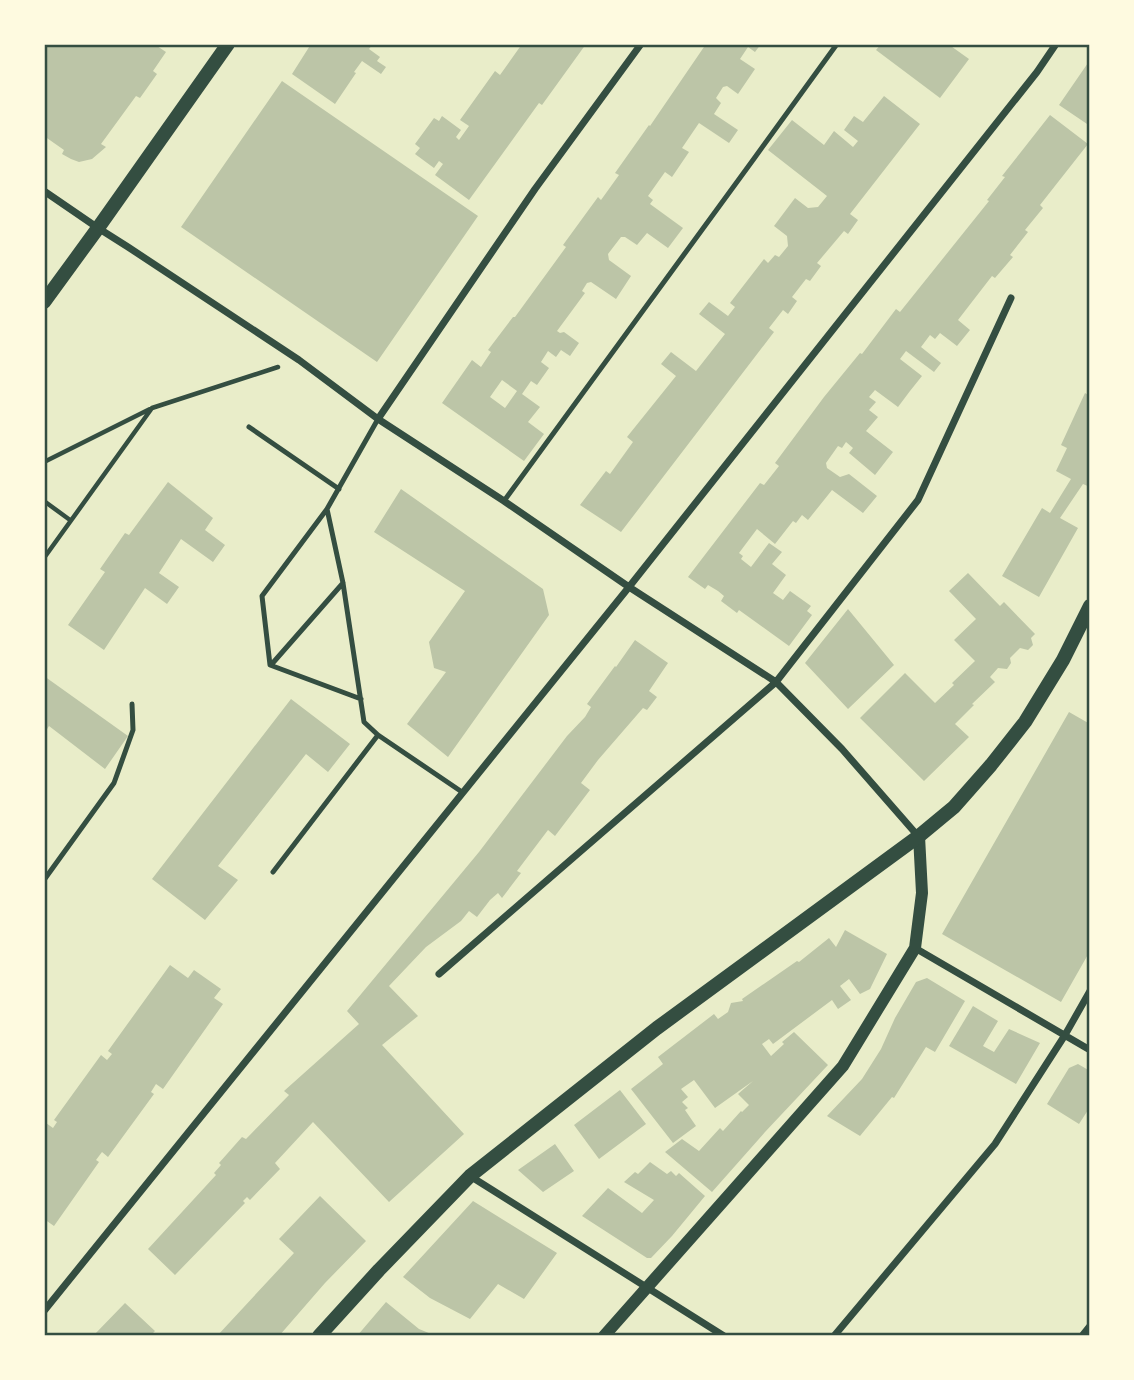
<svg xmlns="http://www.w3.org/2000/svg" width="1134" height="1380" font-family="Montserrat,sans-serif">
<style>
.building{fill:#bcc5a7;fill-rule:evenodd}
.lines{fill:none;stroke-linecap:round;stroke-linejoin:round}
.path{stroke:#344e41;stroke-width:4.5}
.service{stroke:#344e41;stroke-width:5}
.minor{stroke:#344e41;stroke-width:7}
.tertiary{stroke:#344e41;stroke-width:12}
.secondary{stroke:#344e41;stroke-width:14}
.neatline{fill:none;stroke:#344e41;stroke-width:2.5}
</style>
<rect width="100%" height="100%" fill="#e9edc9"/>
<path class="building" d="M44 44H154L166 52 153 71 157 74 140 98 136 96 101 144 106 147 92 159 79 162 71 159 62 154 64 150 44 136Z
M311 44H373L369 49 380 57 377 61 386 67 381 74 362 61 354 72 356 73 335 104 292 74Z
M522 44H586L542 105 539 103 469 200 435 175 443 164 439 161 434 168 415 154 420 148 415 144 434 118 439 121 442 116 461 130 456 137 459 140 469 126 460 120 495 71 500 75Z
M706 44H761L755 52 748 47 740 59 755 69 738 94 727 86 723 87 716 98 721 103 714 114 738 130 729 143 699 123 682 148 689 152 672 177 665 172 648 196 653 200 650 204 683 228 668 248 647 233 637 245 625 237H621L608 254 609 260 631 276 616 299 591 282 587 283 582 291 585 293 557 331 560 333 564 332 579 343 570 356 561 350 556 357 548 351 541 362 549 368 537 385 531 381 522 394 540 407 528 422 544 434 524 461 442 403 472 360 481 367 491 352 488 350 513 317H515L566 247 563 245 598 197 601 200 619 175 615 173 649 125 650 126ZM502 380 517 391 505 408 490 397Z
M881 44H948L969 59 940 98 876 50Z
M1090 60V126L1059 105Z
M282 81 478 216 377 362 181 227Z
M884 96 920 124 850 214 858 220 848 234 844 231 817 263 821 266 810 281 806 279 792 297 797 301 788 314 783 310 769 328 774 332 621 532 580 505 606 471 610 474 633 442 627 437 676 376 661 364 671 352 696 371 725 334 699 314 709 302 728 316 735 307 730 303 764 259 768 263 775 255 779 257 788 246 787 236 774 226 795 198 808 208 818 207 827 196 768 150 792 120 824 145 834 131 853 147 858 141 844 130 854 116 863 122Z
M1050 115 1088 144 1040 205 1043 208 1025 230 1028 232 1010 255 1013 257 995 278 992 276 958 320 970 330 957 346 940 333 935 339 930 335 921 347 941 363 934 372 906 351 900 359 922 376 910 391 898 407 875 390 869 397 876 402 869 410 878 417 866 431 893 452 875 475 849 453 853 448 846 442 842 448 838 446 826 463 827 468 840 477 849 474 877 496 863 513 832 490 808 520 802 515 796 523 793 521 775 544 757 529 739 553 743 556 741 559 751 567 769 543 782 552 772 564 786 575 773 593 783 600 790 591 811 606 807 611 812 615 789 646 739 610 737 613 721 601 724 596 718 591 708 585 705 589 688 577 760 483 764 485 779 466 775 463 824 397 860 353 862 354 896 309 900 312 989 201 987 200 1005 177 1002 176Z
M1085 393 1090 396V487L1083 484 1060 518 1078 528 1039 597 1002 576 1042 508 1050 513 1071 479 1056 471 1067 448 1061 445Z
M168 482 213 518 205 530 225 545 213 562 181 539 159 573 179 587 167 604 145 588 104 650 68 625 105 572 100 569 125 533 129 535Z
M401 489 543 589 549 615 448 757 407 724 446 672 434 668 429 642 465 591 374 532Z
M968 573 1000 606 1004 602 1035 634 1031 638 1033 645 1028 650 1020 648 1010 658 1011 663 1007 669 998 668 990 677 995 682 972 704 974 705 955 724 969 737 924 781 860 718 905 673 935 703 954 685 952 683 975 661 954 640 976 619 949 591Z
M848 609 894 665 848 709 805 663Z
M635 640 668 663 649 691 657 697 647 710 643 708 598 760 581 783 590 790 555 836 548 830 517 871 521 873 502 898 498 893 490 900 477 917 469 911 461 921 426 947 389 986 418 1016 382 1045 464 1134 389 1202 313 1122 275 1163 280 1169 250 1200 247 1197 243 1201 245 1203 175 1275 148 1249 216 1175 214 1173 221 1165 219 1163 242 1137 246 1139 289 1095 284 1091 359 1024 347 1011 479 852 567 736 585 717 591 707 587 704 615 666 616 667Z
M44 676 128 736 105 769 49 726 44 734Z
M291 699 350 744 328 772 306 754 218 866 238 880 205 920 152 879Z
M1069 712 1090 724V951L1061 1002 942 934Z
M845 930 887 954 870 989 860 994 849 979 840 986 851 1000 838 1009 832 1000 773 1044 769 1039 762 1044 771 1056 784 1044 782 1042 794 1032 828 1065 765 1132 712 1192 665 1152 682 1139 699 1151 720 1128 723 1131 741 1111 742 1112 749 1105 738 1094 753 1081 715 1108 694 1080 681 1089 688 1097 682 1102 688 1108 685 1110 696 1126 673 1143 631 1089 663 1064 658 1057 714 1014 718 1019 728 1012 731 1003 743 1001 742 999 797 961 799 962 829 938 836 947Z
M170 965 188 978 194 970 221 989 214 998 223 1004 163 1089 156 1084 151 1092 154 1094 108 1157 102 1152 96 1160 99 1162 54 1226 44 1219V1126L46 1123 53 1128 57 1122 54 1120 101 1055 107 1060 112 1054 108 1051Z
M927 978 965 1001 935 1052 926 1047 894 1098 892 1097 860 1136 827 1116 862 1079 881 1049 895 1018 916 982Z
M973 1006 998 1021 983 1046 994 1052 1009 1029 1040 1043 1016 1084 949 1046Z
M1078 1064 1090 1071V1107L1079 1124 1047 1104 1069 1068Z
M620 1090 646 1124 599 1159 574 1125Z
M555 1144 574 1171 543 1192 518 1170Z
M650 1162 667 1174 671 1171 676 1176 679 1173 705 1196 672 1236 651 1258H647L582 1216 608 1188 642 1213 654 1200 624 1182 635 1172 638 1174Z
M320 1196 366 1241 325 1283 279 1336H217L294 1253 279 1239Z
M473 1201 557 1253 524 1299 498 1284 470 1319 430 1298 403 1277Z
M386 1302 419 1329 436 1336H357Z
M125 1303 155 1331 150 1336H93Z"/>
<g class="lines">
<path class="path" d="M44 462 150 409
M44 501 70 520
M44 558 152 408 278 367"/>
<path class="service" d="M378 419 327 509 343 583 364 722 378 735 462 792
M249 427 339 489
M504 501 753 160 837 44
M327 509 262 596 270 665 361 699
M271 665 343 583
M273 872 378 735
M44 880 114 783 133 730 132 704"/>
<path class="minor" d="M44 191 98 228 128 247 299 360 378 419 504 501 629 587 776 682 842 749 918 836
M378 419 535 189 641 44
M915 948 1090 1050
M439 974 776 682 918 500 1011 298
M470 1176 724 1336
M44 1311 629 587 1037 72 1056 44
M834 1336 995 1144 1065 1035 1090 991
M1082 1336 1090 1326"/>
<path class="tertiary" d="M604 1336 843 1066 915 948 922 893 919 836"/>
<path class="secondary" d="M44 302 98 228 228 44
M319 1336 379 1270 470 1176 657 1028 919 836 954 807 991 765 1025 722 1063 660 1090 606"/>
</g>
<rect width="1134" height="1380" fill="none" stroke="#fefae0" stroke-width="91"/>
<rect x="46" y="46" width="1042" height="1288" class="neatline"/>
</svg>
